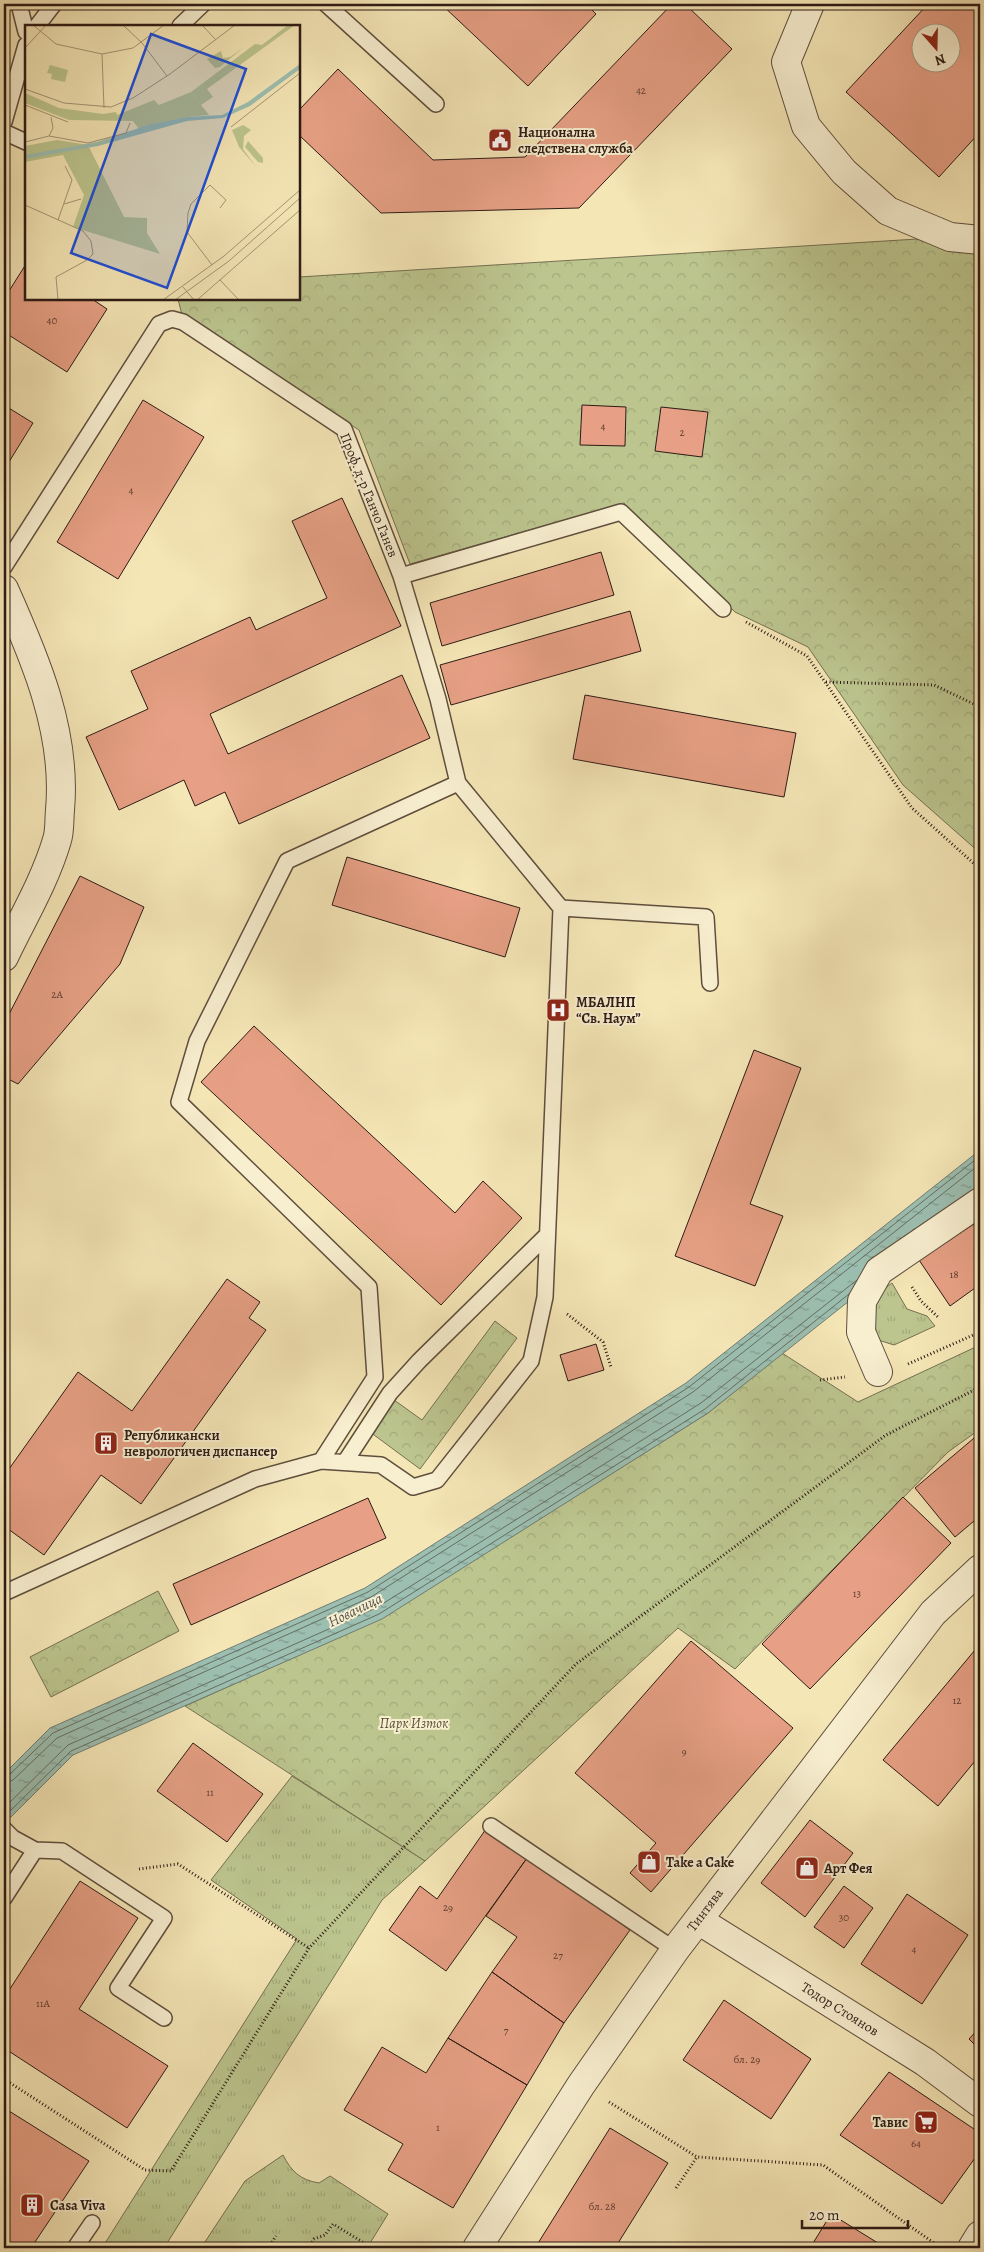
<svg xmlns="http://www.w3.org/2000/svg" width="984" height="2252" font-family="Alegreya,serif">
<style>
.grass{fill:url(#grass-tufts);stroke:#747052}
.park{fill:url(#park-crowns);stroke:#747052}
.water{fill:url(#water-ripples);stroke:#707d73}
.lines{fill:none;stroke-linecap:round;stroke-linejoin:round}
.shore{stroke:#646d63;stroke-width:1}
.building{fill:#e7a085;stroke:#2d1b15;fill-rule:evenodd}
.lane-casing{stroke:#5f4e3d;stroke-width:18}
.street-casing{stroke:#5f4e3d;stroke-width:30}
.path{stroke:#2d1b15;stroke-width:3;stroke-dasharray:1 2.5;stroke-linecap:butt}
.lane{stroke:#f8efd0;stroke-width:15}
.street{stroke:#f8efd0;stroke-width:28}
.labels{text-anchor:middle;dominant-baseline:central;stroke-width:4;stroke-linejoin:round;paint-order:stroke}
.number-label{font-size:11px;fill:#5c3c31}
.poi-label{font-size:14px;font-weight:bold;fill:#2d1b15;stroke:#f8efd0;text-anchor:start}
.street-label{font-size:14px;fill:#2d1b15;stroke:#f8efd0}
.park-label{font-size:14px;font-style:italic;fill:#584e39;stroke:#f8efd0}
.water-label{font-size:15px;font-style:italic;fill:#54544c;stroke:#f8efd0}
.inset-road{fill:none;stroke:#a59576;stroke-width:1}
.view{fill:#1d4ed8;fill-opacity:0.15;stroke:#1d4ed8;stroke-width:2.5}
.inset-edge{fill:none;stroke:#2d1b15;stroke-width:2.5}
</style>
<defs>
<pattern id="grass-tufts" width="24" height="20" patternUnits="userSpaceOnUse" patternTransform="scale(1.25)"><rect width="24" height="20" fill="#bcc58e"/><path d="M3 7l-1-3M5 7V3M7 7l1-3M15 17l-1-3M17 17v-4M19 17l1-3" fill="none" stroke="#a2a97a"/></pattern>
<pattern id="park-crowns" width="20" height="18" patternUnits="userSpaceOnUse" patternTransform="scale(1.25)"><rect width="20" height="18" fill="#bcc58e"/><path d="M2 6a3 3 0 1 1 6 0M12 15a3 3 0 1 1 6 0" fill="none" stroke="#a2a97a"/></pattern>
<pattern id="water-ripples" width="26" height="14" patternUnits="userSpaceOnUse" patternTransform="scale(1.25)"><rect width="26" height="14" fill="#9cbfb1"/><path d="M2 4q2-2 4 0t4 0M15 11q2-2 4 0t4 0" fill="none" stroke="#809a8f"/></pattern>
</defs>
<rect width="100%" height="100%" fill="#f5e6b6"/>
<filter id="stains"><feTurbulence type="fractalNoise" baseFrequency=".004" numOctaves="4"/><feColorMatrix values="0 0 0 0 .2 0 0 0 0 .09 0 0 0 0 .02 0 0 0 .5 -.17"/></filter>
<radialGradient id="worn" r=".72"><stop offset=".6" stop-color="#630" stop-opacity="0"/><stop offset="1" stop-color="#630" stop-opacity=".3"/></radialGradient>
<path class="grass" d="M892 1283 907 1309 927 1316 935 1326 894 1345 875 1339C874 1316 870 1298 892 1283Z
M292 1776 425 1861 382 1900 164 2248H102L297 1939 211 1880Z
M283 2155C291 2171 300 2180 319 2183L330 2176 388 2214 367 2248 355 2245 353 2248H201L245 2181Z"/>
<path class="park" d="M950 237 980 240V853L903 785 808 647 735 612 624 503 410 564 359 430 183 319 178 299H299V277Z
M495 1321 517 1338 420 1469 366 1429 390 1397 422 1420Z
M980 1345V1429L948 1452 735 1669 678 1628 425 1861 185 1706 382 1618 708 1413 782 1353 858 1402Z
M158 1591 179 1631 51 1697 30 1657Z"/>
<path class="water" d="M980 1150V1197L708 1413 382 1619 73 1755 4 1824V1774L50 1728 365 1588 686 1383Z"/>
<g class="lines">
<path class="shore" d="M4 1777 9 1775 53 1733 368 1592 689 1387 980 1156
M4 1783 13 1780 57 1738 371 1597 693 1392 980 1164
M4 1808 68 1745 376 1608 701 1403 857 1280
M4 1817 71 1751 379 1614 705 1409 849 1294"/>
</g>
<path class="building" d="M441 4H586L596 14 528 86Z
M672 4H685L732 49 579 208 381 213 299 135V110L338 69 433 160 525 157Z
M928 4H980V132L939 177 846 92ZM922 32H952V62H922Z
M26 264V299H92L107 309 67 372 4 332V299Z
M143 400 204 437 118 579 57 542Z
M4 405 33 423 4 470Z
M582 405 626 407 625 446 580 445Z
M661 407 708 412 702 457 655 451Z
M342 498 401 626 210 714 228 754 402 675 430 738 239 824 225 792 195 806 184 780 119 810 86 737 148 709 131 671 250 617 256 630 327 598 292 521Z
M601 552 614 595 442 646 430 603Z
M630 611 641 651 451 705 440 665Z
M585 695 796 733 784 797 573 759Z
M347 857 520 908 505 957 332 905Z
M80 876 144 907 120 964 18 1084 4 1077V1024Z
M254 1026 455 1213 483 1181 522 1218 441 1305 201 1082Z
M754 1050 801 1068 750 1204 783 1216 755 1286 675 1256Z
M980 1220V1295L975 1288 950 1306 919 1260Z
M227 1279 260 1302 249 1318 266 1330 141 1504 101 1475 44 1555 4 1526V1476L78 1372 132 1411Z
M596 1344 604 1370 568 1381 560 1355Z
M980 1433V1516L955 1537 915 1488Z
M903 1497 951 1543 810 1689 762 1644Z
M368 1498 386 1538 191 1625 173 1584Z
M691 1641 793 1728 651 1892 630 1873 656 1843 575 1773Z
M980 1644V1755L938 1806 883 1760Z
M193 1743 263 1794 227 1842 157 1791Z
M810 1820 853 1853 805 1917 761 1883Z
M486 1829 527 1858 446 1971 389 1930 420 1886 437 1899Z
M527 1858 630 1930 564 2023 492 1972 517 1937 486 1916Z
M80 1881 138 1918 79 2009 168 2066 127 2128 4 2048V1998Z
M844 1886 873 1908 844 1948 814 1927Z
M907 1894 968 1935 922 2004 861 1964Z
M492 1972 564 2023 527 2085 448 2038Z
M724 2000 811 2059 771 2119 683 2060Z
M980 2027V2050L969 2039Z
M448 2038 527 2085 453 2208 388 2170 403 2144 344 2110 382 2047 426 2073Z
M889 2072 980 2133V2151L942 2204 840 2135Z
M9 2111 89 2161 31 2248H4V2120Z
M610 2128 668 2163 615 2248H535Z
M831 2214 886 2248H810Z"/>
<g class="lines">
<g class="lane-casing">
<path id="lane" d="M22 4 20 8 26 32
M326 4 436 104
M37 26 54 4
M180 26 203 4
M4 122 26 45
M4 132 26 142
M4 567 159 324 172 319 183 322 344 429 401 576 438 699 458 783 287 861 197 1041 179 1102 369 1287 375 1377 321 1461
M401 576 621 512 723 609
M458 783 561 908
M345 1462 390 1393 419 1361 547 1235
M4 1593 255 1479 321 1461 381 1465 413 1487 437 1480 531 1361 545 1297 561 908 706 917 710 983
M491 1826 675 1950
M4 1829 13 1838 35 1850 4 1898
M35 1850 62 1851 164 1918 118 1988 164 2018
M75 2248 92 2223"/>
</g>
<g class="street-casing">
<path id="street" d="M810 4 786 62 806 126 844 172 888 211 950 237 980 240
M4 589C35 658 67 732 60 810 59 820 60 831 57 840 45 881 22 919 4 957
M878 1372 861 1332 862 1301 879 1271 980 1202
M698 1920 925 2062 980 2103
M477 2248 581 2085 675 1950 933 1613 980 1569
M972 2248 980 2235"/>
</g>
<path class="path" d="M746 622 807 656 912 808 980 869
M826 682 934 685 980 707
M912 1287 921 1301 939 1318
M567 1314 603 1342 611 1367
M908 1364 980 1332
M820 1380 845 1377
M139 1869 178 1864 309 1948
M4 2079 145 2170 171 2171 309 1948 576 1664 886 1435 980 1387
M609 2102 697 2157 823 2165 941 2248
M676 2188 697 2157
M268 2248 276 2236
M308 2248 314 2239 325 2235 333 2224 369 2246"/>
<use href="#lane" class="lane"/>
<use href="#street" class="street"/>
</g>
<defs>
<g id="civic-square" transform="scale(1.25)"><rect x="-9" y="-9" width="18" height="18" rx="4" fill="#8f2418" stroke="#f8efd0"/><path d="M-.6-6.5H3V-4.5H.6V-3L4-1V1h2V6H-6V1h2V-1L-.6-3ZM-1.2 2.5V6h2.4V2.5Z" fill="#fff"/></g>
<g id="hospital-square" transform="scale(1.25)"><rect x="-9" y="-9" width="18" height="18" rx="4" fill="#8f2418" stroke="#f8efd0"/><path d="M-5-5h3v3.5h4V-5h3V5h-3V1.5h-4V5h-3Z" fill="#fff"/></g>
<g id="building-square" transform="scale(1.25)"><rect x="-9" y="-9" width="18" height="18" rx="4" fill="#8f2418" stroke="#f8efd0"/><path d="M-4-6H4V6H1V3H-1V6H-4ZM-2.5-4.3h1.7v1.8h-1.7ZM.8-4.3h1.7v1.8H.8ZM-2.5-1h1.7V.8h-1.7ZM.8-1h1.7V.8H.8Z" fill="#fff"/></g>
<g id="shop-square" transform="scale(1.25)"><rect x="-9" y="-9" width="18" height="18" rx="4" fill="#8f2418" stroke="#f8efd0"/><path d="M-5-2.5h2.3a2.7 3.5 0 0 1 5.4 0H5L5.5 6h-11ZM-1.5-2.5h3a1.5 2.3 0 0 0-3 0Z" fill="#fff"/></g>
<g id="supermarket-square" transform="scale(1.25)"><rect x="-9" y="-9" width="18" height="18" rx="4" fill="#8f2418" stroke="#f8efd0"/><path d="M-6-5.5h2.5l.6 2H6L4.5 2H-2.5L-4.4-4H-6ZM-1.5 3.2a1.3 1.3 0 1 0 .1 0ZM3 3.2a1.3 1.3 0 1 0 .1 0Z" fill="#fff"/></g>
</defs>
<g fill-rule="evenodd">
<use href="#civic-square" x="500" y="140"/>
<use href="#hospital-square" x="558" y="1010"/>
<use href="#building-square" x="106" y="1443"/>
<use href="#shop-square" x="649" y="1862"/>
<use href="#shop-square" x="807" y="1868"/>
<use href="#supermarket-square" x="926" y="2122"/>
<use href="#building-square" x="32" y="2205"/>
</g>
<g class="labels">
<g class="number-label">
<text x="641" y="90">42</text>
<text x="52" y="320">40</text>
<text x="603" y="426">4</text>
<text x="682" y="432">2</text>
<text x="131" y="490">4</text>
<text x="57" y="994">2А</text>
<text x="954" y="1274">18</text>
<text x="857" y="1593">13</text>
<text x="957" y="1700">12</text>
<text x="684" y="1751">9</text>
<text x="210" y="1792">11</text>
<text x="448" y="1907">29</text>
<text x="844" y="1917">30</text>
<text x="914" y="1949">4</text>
<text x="558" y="1955">27</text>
<text x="43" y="2003">11А</text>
<text x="506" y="2030">7</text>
<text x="747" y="2059">бл. 29</text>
<text x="438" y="2127">1</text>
<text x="916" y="2143">64</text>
<text x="602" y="2206">бл. 28</text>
</g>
<g class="poi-label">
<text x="518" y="132">Национална<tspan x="518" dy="16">следствена служба</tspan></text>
<text x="576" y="1002">MБАЛНП<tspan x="576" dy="16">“Св. Наум”</tspan></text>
<text x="124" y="1435">Републикански<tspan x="124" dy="16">неврологичен диспансер</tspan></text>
<text x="666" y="1862">Take a Cake</text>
<text x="824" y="1868">Арт Фея</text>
<text x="908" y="2122" text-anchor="end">Тавис</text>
<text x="50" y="2205">Casa Viva</text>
</g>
<g class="street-label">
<text transform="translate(369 495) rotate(68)">Проф. д-р Ганчо Ганев</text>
<text transform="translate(705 1910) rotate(-53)">Тинтява</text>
<text transform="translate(840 2009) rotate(32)">Тодор Стоянов</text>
</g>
<g class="park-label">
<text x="414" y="1723">Парк Изток</text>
</g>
<g class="water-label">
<text transform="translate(355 1610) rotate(-26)">Новачица</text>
</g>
</g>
<g transform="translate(25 25)">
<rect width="275" height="275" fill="#f5e6b6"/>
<path d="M263 0H270L182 64 188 72 176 80 166 67 230 19 237 20ZM219 22 195 42 190 43 182 34 196 26 198 33 205 32ZM218 100 226 105 219 111 218 124 232 143 214 122 207 105ZM223 116 238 133V138L233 137 220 122Z" fill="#bcc58e"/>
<path d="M25 40 43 45 40 57 26 54 27 49 22 48ZM166 67 184 90 162 92 114 104 108 96 44 95 0 78V68L34 83 78 89 91 87 92 90 129 75 134 80ZM32 115 63 120 99 192 122 193V208L135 229 48 202 59 170 38 130 0 137V121Z" fill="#bcc58e"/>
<path d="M275 39V44L225 81 198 93 162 96 73 121 0 134V130L72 117 123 100 162 92 197 90 223 77Z" fill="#9cbfb1"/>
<path class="inset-road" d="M8 0 31 19 77 29 108 23 139 0M98 0 117 18 142 51M177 0 191 15M0 23 21 0M77 29 79 83M0 64 39 78 86 82 108 73 145 49 210 0M0 80 43 97M206 102 275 48M24 111 28 103 26 92M0 117 24 111 63 118 101 108 105 98M39 179 56 174M0 180 58 206 66 216 68 229 62 235 31 252 33 275M33 195 47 155 40 141M187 240 162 207 163 188 166 179 185 160 201 175 195 183M195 255 214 275M158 262 169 275M138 275 199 231 275 165M150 275 204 236 275 173M172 275 275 185"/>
<path class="view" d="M126 9 221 44 142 263 46 228Z"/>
<rect width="275" height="275" class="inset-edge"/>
</g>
<rect width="984" height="2252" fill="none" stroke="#f5e6b6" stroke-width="20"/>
<rect x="5" y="5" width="974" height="2242" fill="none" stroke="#2d1b15" stroke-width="2.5"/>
<rect x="10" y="10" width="964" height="2232" fill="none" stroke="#2d1b15"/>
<g transform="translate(936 48) rotate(160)"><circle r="24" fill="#f8efd0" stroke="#a79a85"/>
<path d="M0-4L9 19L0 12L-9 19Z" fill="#8f2418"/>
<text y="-8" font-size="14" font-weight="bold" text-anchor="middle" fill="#2d1b15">N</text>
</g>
<path d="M802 2220v8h106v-8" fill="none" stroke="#2d1b15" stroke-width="2.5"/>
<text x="809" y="2220" font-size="15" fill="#2d1b15" stroke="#f8efd0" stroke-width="4" paint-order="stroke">20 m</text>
<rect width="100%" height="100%" filter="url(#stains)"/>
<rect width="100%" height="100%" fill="url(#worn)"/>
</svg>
